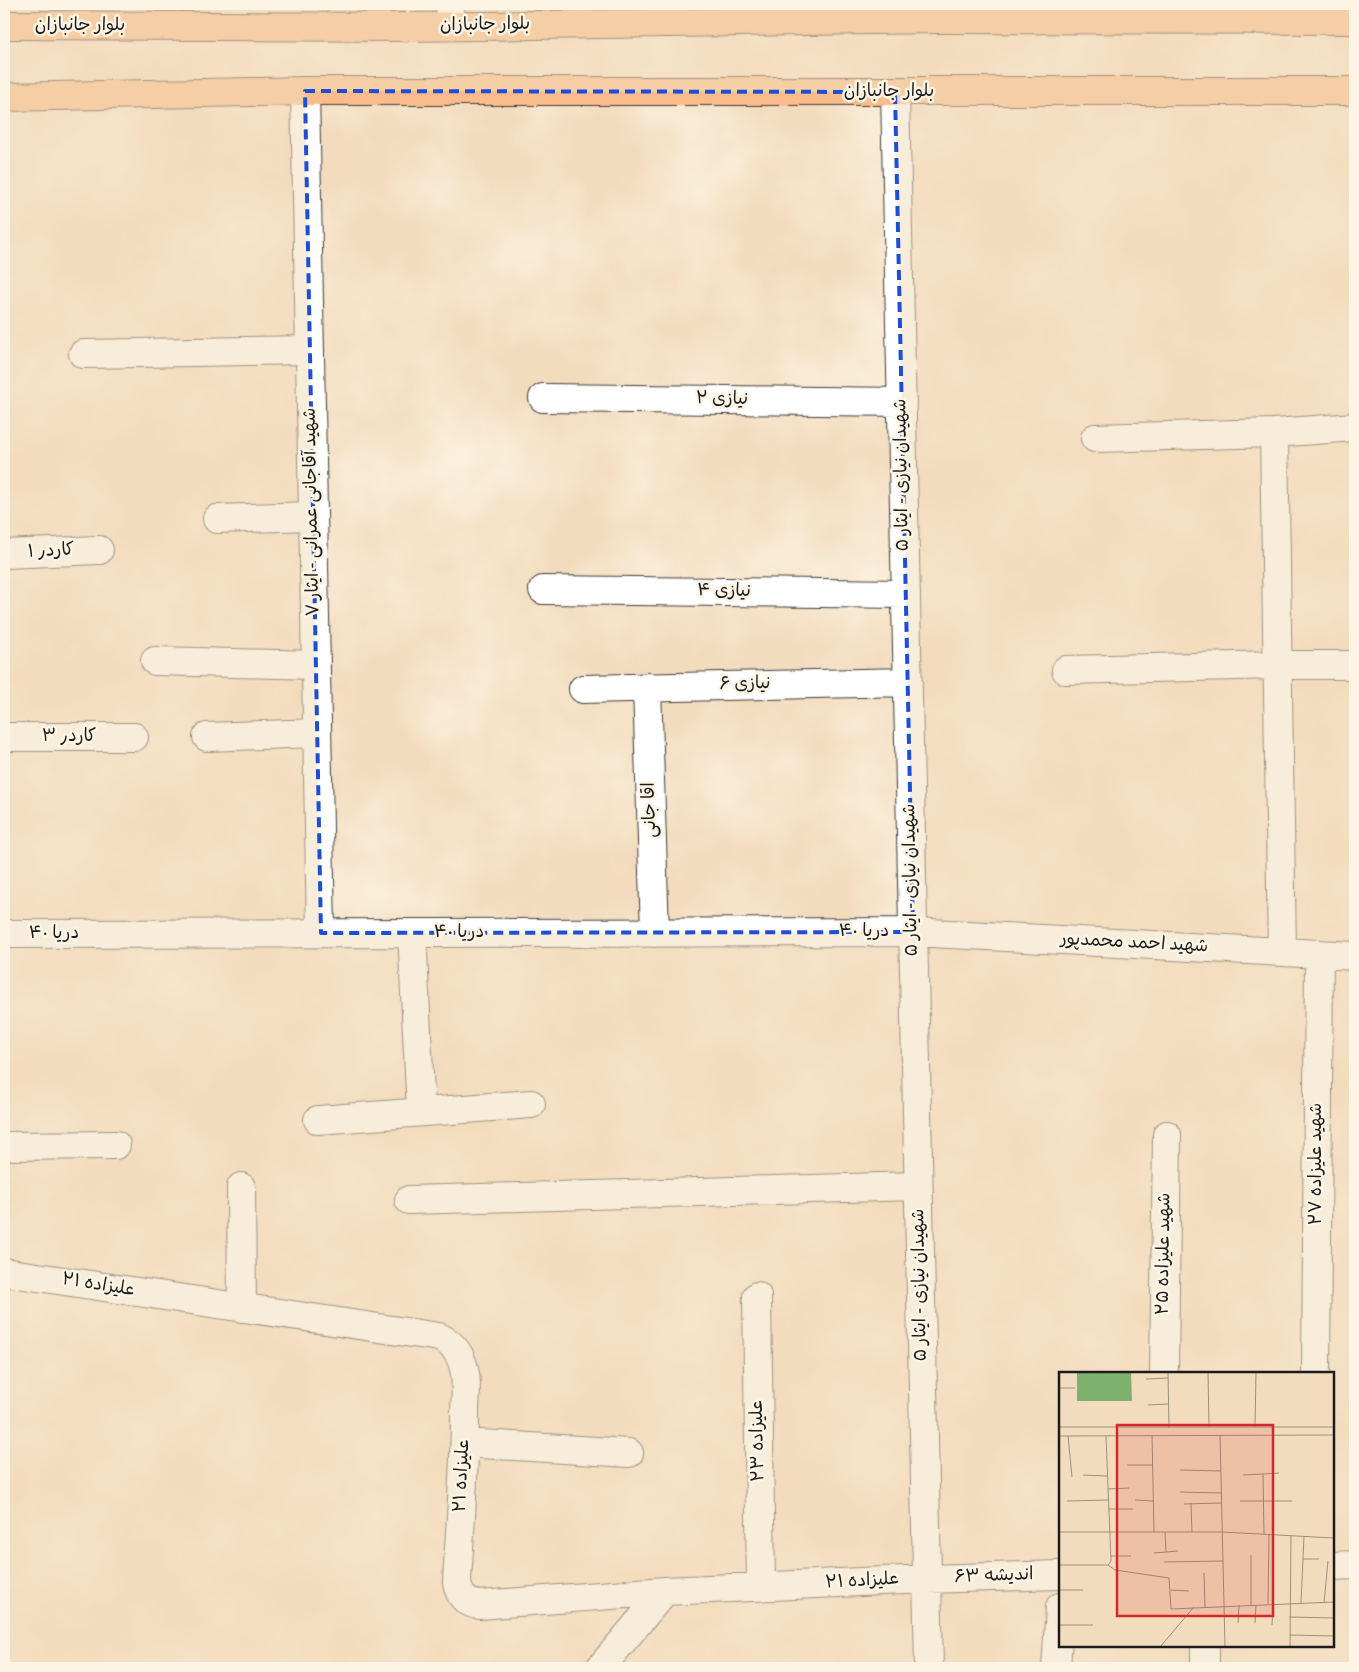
<svg xmlns="http://www.w3.org/2000/svg" width="1359" height="1672" font-family="Dekko,'Playpen Sans Arabic',sans-serif">
<style>
.lines{fill:none;stroke-linecap:round;stroke-linejoin:round}
.minor-casing{stroke:#3c3934;stroke-width:30}
.major-casing{stroke:#3c3934;stroke-width:30}
.minor{stroke:#fff;stroke-width:28}
.major{stroke:#f9bc8a;stroke-width:28}
.marked{fill:none;stroke:#1d4ed8;stroke-width:4;stroke-dasharray:10 6;stroke-linejoin:round}
.labels{text-anchor:middle;dominant-baseline:central;stroke-width:5;stroke-linejoin:round;paint-order:stroke}
.street-label{font-size:18px;fill:#1c1c1c;stroke:#fcf5e5}
.inset-road{fill:none;stroke:#9d8f7d;stroke-width:1}
.view{fill:#d62828;fill-opacity:0.15;stroke:#d62828;stroke-width:2.5}
.inset-edge{fill:none;stroke:#1c1c1c;stroke-width:2.5}
</style>
<rect width="100%" height="100%" fill="#fcf5e5"/>
<filter id="ink" filterUnits="userSpaceOnUse"><feTurbulence type="fractalNoise" baseFrequency=".02" numOctaves="2"/><feDisplacementMap in="SourceGraphic" scale="10" xChannelSelector="R" yChannelSelector="G"/><feConvolveMatrix kernelMatrix="1 2 1 2 8 2 1 2 1" color-interpolation-filters="sRGB"/></filter>
<filter id="wash" filterUnits="userSpaceOnUse"><feTurbulence type="fractalNoise" baseFrequency=".0096" numOctaves="4" result="noise"/><feDisplacementMap in="SourceGraphic" scale="20" xChannelSelector="R" yChannelSelector="G"/><feGaussianBlur stdDeviation="1.12" result="paint"/><feColorMatrix in="noise" values="0 0 0 0 0 0 0 0 0 0 0 0 0 0 0 0 0 1.4 0 .05"/><feComposite in="paint" operator="in"/></filter>
<g filter="url(#wash)">
<rect width="100%" height="100%" fill="#f3dcbe"/>
</g>
<g filter="url(#ink)">
<g class="lines">
<g class="minor-casing">
<path id="minor" d="M450 4 451 26
M305 91 321 933
M895 92 929 1668
M83 354 310 350
M543 398 902 402
M1095 438 1274 433
M217 519 313 516
M4 554 99 550
M543 590 906 594
M155 661 316 665
M1066 670 1278 665H1355
M647 687 655 933
M583 689 908 682
M4 737H134
M207 737 317 733
M412 933 421 1112
M4 934 913 932 1355 956
M1282 952 1274 433 1355 427
M318 1120 531 1104
M4 1146 116 1145
M241 1187 242 1308
M409 1200 918 1186
M4 1272 439 1337C452 1343 459 1351 463 1365 468 1380 465 1398 465 1414 465 1470 460 1526 457 1582 459 1595 465 1603 479 1605L665 1591 927 1579 1060 1575
M757 1296 761 1586
M1164 1373 1167 1135
M1316 1373 1319 954
M465 1443 629 1453
M1333 1566 1355 1565
M600 1668 665 1591
M1056 1668 1060 1607
M1205 1668V1646"/>
</g>
<g class="major-casing">
<path id="major" d="M4 25 409 27 938 19 1355 20
M4 97 305 91H1355"/>
</g>
<use href="#minor" class="minor"/>
<use href="#major" class="major"/>
</g>
</g>
<path d="M0 0H1359V1672H0ZM305 91 895 92 913 932 321 933Z" fill="#f3dcbe" fill-opacity=".55" fill-rule="evenodd"/>
<path class="marked" d="M305 91 895 92 913 932 321 933Z"/>
<g class="labels">
<g class="street-label">
<text x="80" y="26">بلوار جانبازان</text>
<text transform="translate(485 26) rotate(-1)">بلوار جانبازان</text>
<text x="889" y="92">بلوار جانبازان</text>
<text transform="translate(722 400) rotate(1)">نیازی ۲</text>
<text transform="translate(903 475) rotate(-91)">شهیدان نیازی - ایثار ۵</text>
<text transform="translate(313 512) rotate(-91)">شهید آقاجانی عمرانی - ایثار ۷</text>
<text transform="translate(51 552) rotate(-3)">کاردر ۱</text>
<text transform="translate(724 592) rotate(1)">نیازی ۴</text>
<text transform="translate(745 685) rotate(-1)">نیازی ۶</text>
<text x="69" y="737">کاردر ۳</text>
<text transform="translate(651 810) rotate(-92)">اقا جانی</text>
<text transform="translate(912 880) rotate(-91)">شهیدان نیازی - ایثار ۵</text>
<text x="864" y="932">دریا ۴۰</text>
<text x="459" y="933">دریا ۴۰</text>
<text x="54" y="934">دریا ۴۰</text>
<text transform="translate(1134 944) rotate(3)">شهید احمد محمدپور</text>
<text transform="translate(1317 1164) rotate(-90)">شهید علیزاده ۲۷</text>
<text transform="translate(1165 1254) rotate(-89)">شهید علیزاده ۲۵</text>
<text transform="translate(921 1285) rotate(-91)">شهیدان نیازی - ایثار ۵</text>
<text transform="translate(98 1286) rotate(9)">علیزاده ۲۱</text>
<text transform="translate(759 1441) rotate(-91)">علیزاده ۲۳</text>
<text transform="translate(463 1476) rotate(-87)">علیزاده ۲۱</text>
<text transform="translate(994 1577) rotate(-2)">اندیشه ۶۳</text>
<text transform="translate(862 1582) rotate(-3)">علیزاده ۲۱</text>
</g>
</g>
<g transform="translate(1059 1372)">
<rect width="275" height="275" fill="#f3dcbe"/>
<path d="M18 0H72L73 29H18Z" fill="#7eb26e"/>
<path class="inset-road" d="M109 0 110 56M149 0 150 55M87 7 109 6M0 16H16M89 33 109 32M0 55H275M196 55 197 0M93 63 95 160M161 63 166 275M0 64 275 63M9 64 13 105M47 64 52 189 49 193M68 93H94M121 98 162 99M24 103 48 104M184 103 204 102M49 117 70 116M121 120 162 121M76 128 95 129M8 129 49 128M181 129H233M132 131 133 160M125 132 162 131M49 137H74M0 160H163L275 166M106 160 107 180M205 162 204 102 220 101M95 181 119 179M52 184H72M244 187H260M105 190 164 189M0 193H49M49 193 56 198 110 206 112 237 275 230M145 201 146 235M0 218H24M112 218 130 219M242 231 245 164M265 231 269 189M209 232 210 162M192 233V183M230 245 275 246M179 251 180 233M196 251 197 233M0 253H34M213 253 214 232M231 263 275 264M101 275 135 235M231 275 232 163"/>
<path class="view" d="M58 53H214V244H58Z"/>
<rect width="275" height="275" class="inset-edge"/>
</g>
<rect width="1359" height="1672" fill="none" stroke="#fcf5e5" stroke-width="20"/>
</svg>
